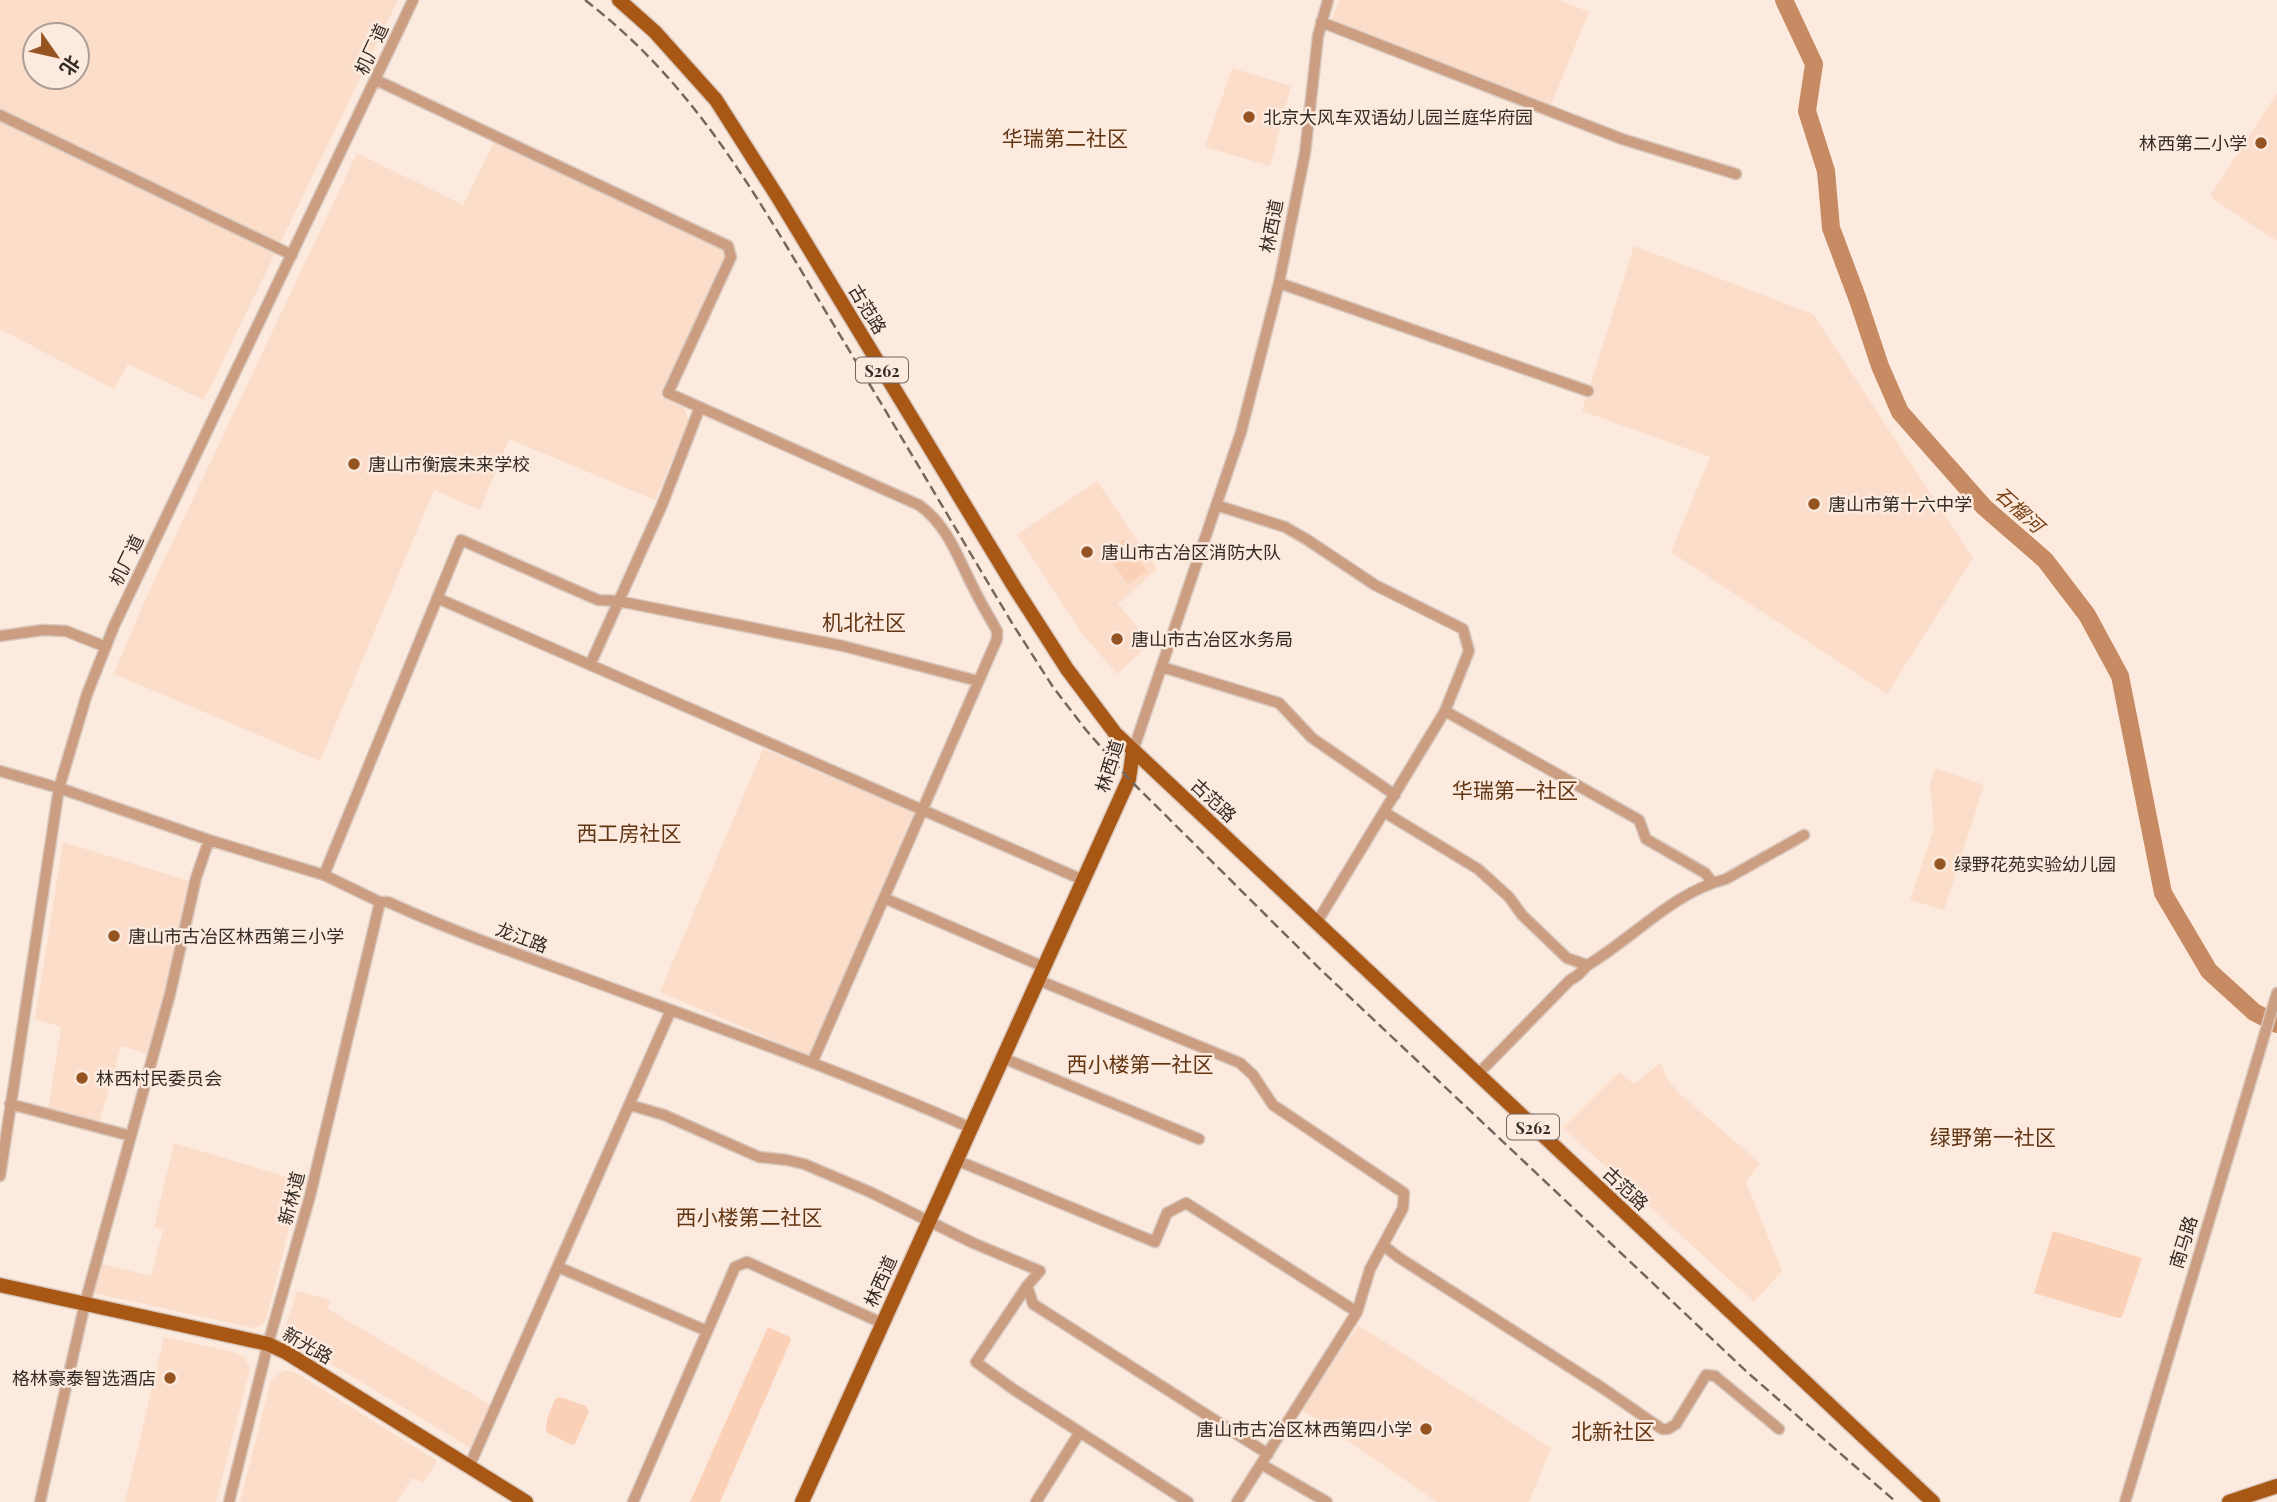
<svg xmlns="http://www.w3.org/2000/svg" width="2277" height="1502" font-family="'Playfair Display','Noto Sans SC',serif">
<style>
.built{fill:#fbddca;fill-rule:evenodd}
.green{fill:#fad1b7}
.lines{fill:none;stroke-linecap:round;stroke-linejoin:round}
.river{stroke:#c78b63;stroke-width:18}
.minor-casing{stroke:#d9c8be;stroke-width:13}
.major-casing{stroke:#d9c8be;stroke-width:17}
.minor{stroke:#cc9e81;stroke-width:10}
.major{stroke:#a85714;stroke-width:14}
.rail{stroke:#736860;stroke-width:2.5;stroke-dasharray:10 5;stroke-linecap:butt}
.poi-dot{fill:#965422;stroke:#fdeadf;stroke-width:2.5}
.labels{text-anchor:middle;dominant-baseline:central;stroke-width:5;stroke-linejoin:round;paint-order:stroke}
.shield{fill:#fdeadf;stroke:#70645d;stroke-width:2}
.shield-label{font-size:16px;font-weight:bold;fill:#332b25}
.street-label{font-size:18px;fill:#332b25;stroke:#fdeadf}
.poi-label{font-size:18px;fill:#332b25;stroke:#fdeadf;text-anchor:start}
.water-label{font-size:19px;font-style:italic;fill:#783f12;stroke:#fdeadf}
.quarter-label{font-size:21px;fill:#623513;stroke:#fdeadf}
</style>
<rect width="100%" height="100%" fill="#fdeadf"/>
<path class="built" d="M0 0H398L204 400 128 364 114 389 0 329ZM35 35H77V77H35Z
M1340 0H1559L1589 12 1549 110 1331 22Z
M1232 68 1291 86 1270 166 1205 147Z
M2277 93V241L2213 199 2211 194Z
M495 140 724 250 726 266 661 397 684 408 689 420 655 500 509 439 480 510 434 490 320 761 114 674 144 602 357 153 463 205Z
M1634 246 1813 314 1973 558 1887 694 1671 552 1710 457 1582 411Z
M1097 481 1157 569 1118 604 1151 643 1117 674 1083 635 1017 535Z
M763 749 914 812 811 1056 660 992Z
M1935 768 1984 785 1944 910 1910 900 1934 828 1930 785Z
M63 842 193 882 149 1054 121 1046 99 1124 48 1111 61 1027 35 1019Z
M1660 1063 1668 1080 1679 1093 1760 1163 1746 1182 1782 1271 1754 1302 1563 1128 1619 1072 1634 1084Z
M174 1143 301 1181 266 1320 260 1326 253 1328 94 1293 102 1264 151 1276 163 1230 154 1227Z
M297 1291 330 1300 328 1309 491 1405 472 1449 295 1342 285 1329Z
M1358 1325 1551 1448 1529 1502H1437L1302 1410Z
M164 1337 234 1352 245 1358 250 1369 216 1502H125Z
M283 1371H293L437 1461 423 1483 412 1478 397 1502H240L271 1380Z"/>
<path class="green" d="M1124 539 1147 571 1128 584 1105 552Z
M2053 1231 2142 1258 2122 1317 2118 1318 2034 1293Z
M768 1327 790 1337 791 1340 720 1502H690Z
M560 1397 586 1406 589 1411 575 1444 572 1445 546 1432 547 1419 555 1399Z"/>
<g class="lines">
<path class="river" d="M1784 0 1814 64 1807 111 1826 171 1831 228 1858 300 1880 366 1900 412 1984 507 2045 560 2087 615 2120 676 2163 893 2209 971 2254 1012 2277 1024"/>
<g class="minor-casing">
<path id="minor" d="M1321 22 1622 139 1736 174
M376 80 728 246 731 257 668 393 919 505C948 526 957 556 973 587 980 602 989 616 997 631V639L812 1063
M0 115 292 255
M1279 283 1588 391
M1216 505 1285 527 1306 539 1375 585 1463 629 1469 651 1445 711 1317 922
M437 598 1083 880
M0 636 43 630 66 631 106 647
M590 665 662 505 700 407
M1162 667 1279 703 1312 738 1395 795
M1445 711 1639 820 1646 839 1705 873 1712 882
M1133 751 1241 432 1279 283 1305 153 1318 36 1328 0
M0 771 59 788 209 840 324 875 380 902H388C449 930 513 952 576 975 708 1024 842 1071 971 1128
M1384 812 1478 869 1509 897 1522 915 1567 958 1587 965
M324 875 461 540 598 600 618 601 843 646 978 681
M884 898 1044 967
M1038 980 1240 1063 1253 1075 1273 1105 1404 1193 1403 1208 1370 1269 1357 1312 1237 1502
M1003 1058 1199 1139
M1477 1075 1570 980C1583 974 1581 969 1591 963 1635 936 1674 892 1726 879L1804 835
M10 1104 131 1136
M630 1105 664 1115 759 1157 787 1160 804 1164 870 1192 973 1243 1040 1271 1027 1286 976 1362 1013 1389 1188 1502
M956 1160 1155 1242 1167 1213 1186 1203 1357 1312
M0 1176 59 788 87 694 114 626 413 0
M1383 1245 1398 1257 1604 1389 1662 1429H1668L1676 1424 1706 1375 1715 1376 1779 1429
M558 1267 707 1331
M1027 1286 1033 1304 1268 1454
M1261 1464 1327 1502
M469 1467 671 1010
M40 1502 85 1303 170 994 196 878 209 840
M229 1502 268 1344 310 1196 380 902
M633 1502 735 1267 747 1262 882 1323
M1036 1502 1080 1432
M2125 1502 2277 993"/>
</g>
<g class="major-casing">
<path id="major" d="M619 0 655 32 716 100 779 199 1015 588 1067 669 1115 733 1933 1502
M0 1285 268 1344 287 1353 526 1502
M802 1502 1129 779 1133 751
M2229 1502 2277 1486"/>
</g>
<use href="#minor" class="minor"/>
<use href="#major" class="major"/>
<path class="rail" d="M585 0C698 87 757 198 829 317 891 419 951 521 1012 623L1053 687 1086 730 1129 779 1320 969 1747 1372 1896 1502"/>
</g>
<g class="poi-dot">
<circle cx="1249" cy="117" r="7"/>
<circle cx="2261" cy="143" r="7"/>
<circle cx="354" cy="464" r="7"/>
<circle cx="1814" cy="504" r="7"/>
<circle cx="1087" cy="552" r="7"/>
<circle cx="1117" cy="639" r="7"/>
<circle cx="1940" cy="864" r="7"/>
<circle cx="114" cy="936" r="7"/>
<circle cx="82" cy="1078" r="7"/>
<circle cx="170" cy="1378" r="7"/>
<circle cx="1426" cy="1429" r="7"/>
</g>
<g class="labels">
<g class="shield">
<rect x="856" y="357.5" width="52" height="25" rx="5"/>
<rect x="1507" y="1114.5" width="52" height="25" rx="5"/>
</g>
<g class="shield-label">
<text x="882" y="370">S262</text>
<text x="1533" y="1127">S262</text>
</g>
<g class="street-label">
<text transform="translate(371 49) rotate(-65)">机厂道</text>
<text transform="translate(1271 226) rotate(-79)">林西道</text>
<text transform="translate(868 309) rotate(59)">古范路</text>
<text transform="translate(126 560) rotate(-64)">机厂道</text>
<text transform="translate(1109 766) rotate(-73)">林西道</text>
<text transform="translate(1214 800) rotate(43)">古范路</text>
<text transform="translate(522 937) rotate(20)">龙江路</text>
<text transform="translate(1626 1188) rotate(43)">古范路</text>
<text transform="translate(291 1198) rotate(-75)">新林道</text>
<text transform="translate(2183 1242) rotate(-73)">南马路</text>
<text transform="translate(880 1281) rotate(-66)">林西道</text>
<text transform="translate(308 1345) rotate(30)">新光路</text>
</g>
<g class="poi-label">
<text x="1263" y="117">北京大风车双语幼儿园兰庭华府园</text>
<text x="2247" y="143" text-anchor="end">林西第二小学</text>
<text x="368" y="464">唐山市衡宸未来学校</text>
<text x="1828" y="504">唐山市第十六中学</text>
<text x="1101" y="552">唐山市古冶区消防大队</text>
<text x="1131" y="639">唐山市古冶区水务局</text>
<text x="1954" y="864">绿野花苑实验幼儿园</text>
<text x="128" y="936">唐山市古冶区林西第三小学</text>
<text x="96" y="1078">林西村民委员会</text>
<text x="156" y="1378" text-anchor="end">格林豪泰智选酒店</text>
<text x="1412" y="1429" text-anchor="end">唐山市古冶区林西第四小学</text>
</g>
<g class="water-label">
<text transform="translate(2020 509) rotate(42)">石榴河</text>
</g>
<g class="quarter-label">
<text x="1065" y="137">华瑞第二社区</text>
<text x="864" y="621">机北社区</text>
<text x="1515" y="789">华瑞第一社区</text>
<text x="629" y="832">西工房社区</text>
<text x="1140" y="1063">西小楼第一社区</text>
<text x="1993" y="1136">绿野第一社区</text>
<text x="749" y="1216">西小楼第二社区</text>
<text x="1613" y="1430">北新社区</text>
</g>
</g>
<g transform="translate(56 56) rotate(124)"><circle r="33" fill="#fdeadf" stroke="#ac9e95" stroke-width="2"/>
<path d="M0-5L12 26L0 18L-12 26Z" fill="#965422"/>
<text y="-10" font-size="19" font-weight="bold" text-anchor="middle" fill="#332b25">北</text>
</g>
</svg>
